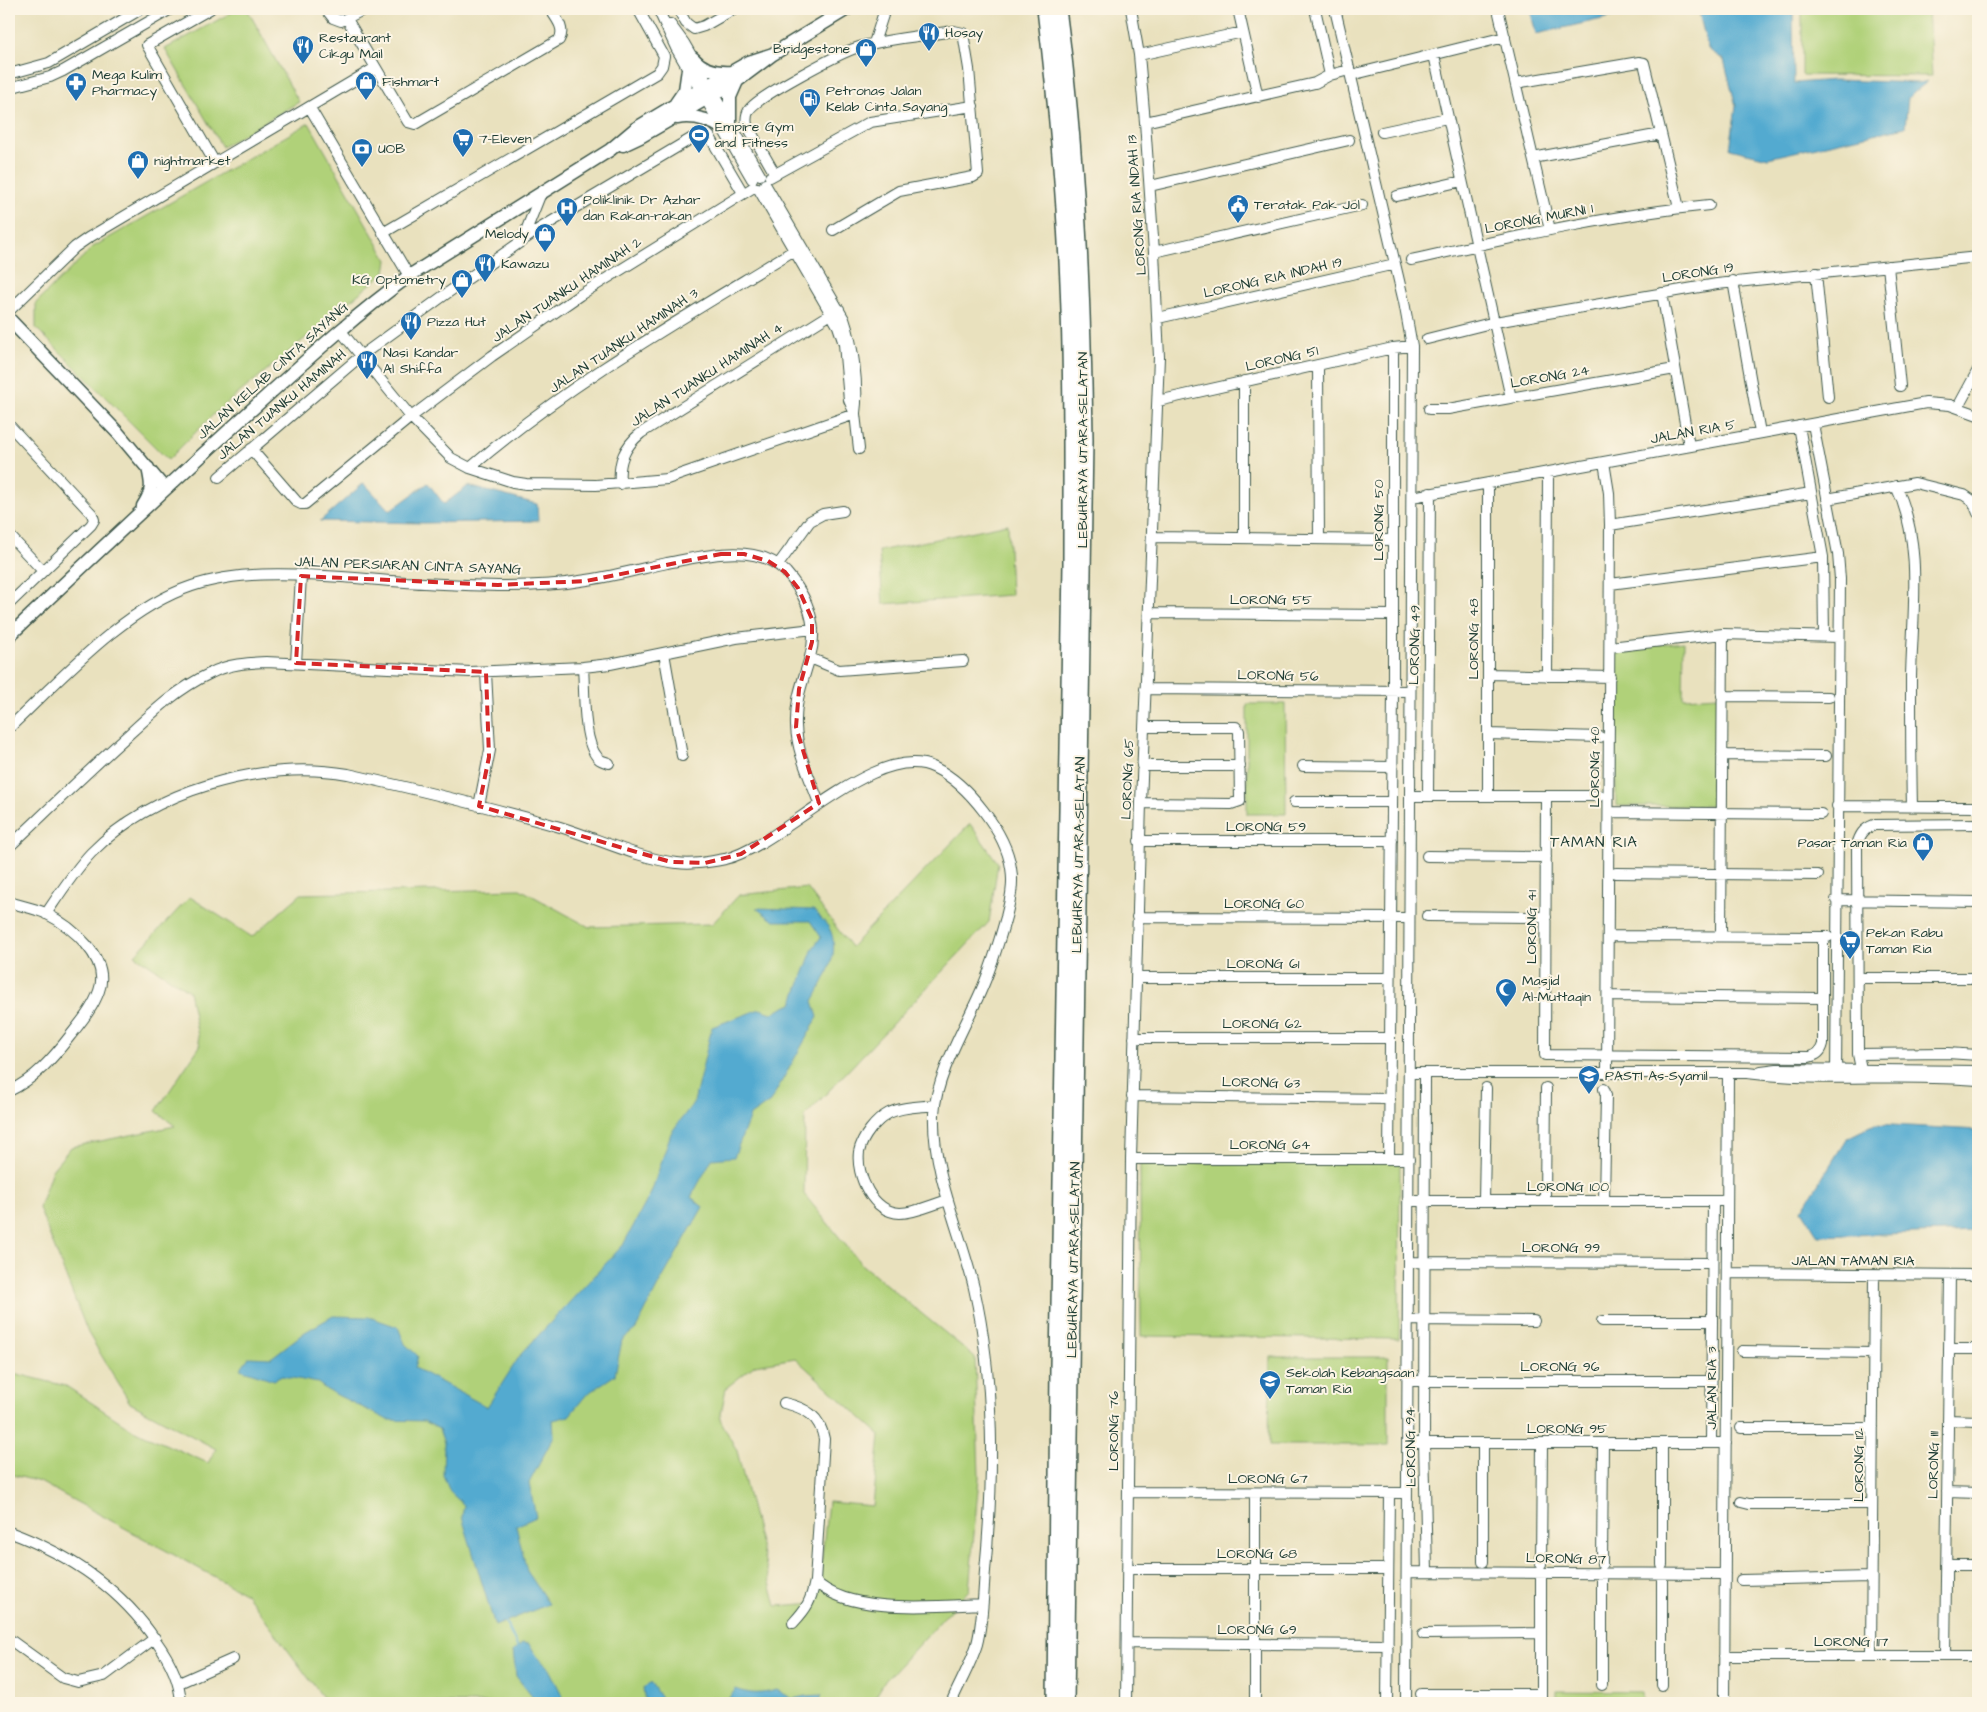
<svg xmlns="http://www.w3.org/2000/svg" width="1987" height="1712" font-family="'Architects Daughter',sans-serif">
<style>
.green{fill:#b0d179;stroke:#688756;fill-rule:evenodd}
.water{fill:#53aad0;stroke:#397482}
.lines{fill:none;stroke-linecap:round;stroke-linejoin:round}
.stream{stroke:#53aad0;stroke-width:2.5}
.minor-casing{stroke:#3d5649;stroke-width:12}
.major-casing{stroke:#3d5649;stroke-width:15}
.highway-casing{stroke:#3d5649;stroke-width:18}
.minor{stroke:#fff;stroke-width:10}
.major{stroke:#fff;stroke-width:12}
.highway{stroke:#fff;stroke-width:15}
.marked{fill:none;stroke:#d62828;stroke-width:4;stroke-dasharray:10 6;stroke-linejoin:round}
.labels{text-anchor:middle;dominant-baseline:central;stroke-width:4;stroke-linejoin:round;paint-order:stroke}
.poi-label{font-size:14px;fill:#1f3d34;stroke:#fcf5e5;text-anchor:start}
.street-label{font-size:14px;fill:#1f3d34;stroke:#fcf5e5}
.neighbourhood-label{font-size:15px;letter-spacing:1px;fill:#1f3d34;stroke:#fcf5e5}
</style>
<rect width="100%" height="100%" fill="#fcf5e5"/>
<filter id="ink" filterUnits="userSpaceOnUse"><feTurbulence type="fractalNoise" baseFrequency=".02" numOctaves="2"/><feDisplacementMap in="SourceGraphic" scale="10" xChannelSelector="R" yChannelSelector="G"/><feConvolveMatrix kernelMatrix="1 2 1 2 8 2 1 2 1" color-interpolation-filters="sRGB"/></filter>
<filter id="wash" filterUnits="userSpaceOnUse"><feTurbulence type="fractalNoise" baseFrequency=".0096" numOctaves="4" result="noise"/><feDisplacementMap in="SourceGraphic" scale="20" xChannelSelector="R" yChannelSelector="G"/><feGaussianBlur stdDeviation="1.12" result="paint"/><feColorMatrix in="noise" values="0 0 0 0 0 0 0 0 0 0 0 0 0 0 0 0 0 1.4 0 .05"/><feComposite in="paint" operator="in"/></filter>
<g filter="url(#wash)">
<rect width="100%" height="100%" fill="#e9e1be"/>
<path class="green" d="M238 9H247L299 102 222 147 165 49Z
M1802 9H1928L1932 76 1802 75Z
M309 123 387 260 385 272 214 414 168 460 36 328V303L93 247Z
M1008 524 1011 595 883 604 879 551Z
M1684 642 1683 698 1719 696 1717 806H1616L1615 649Z
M1247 704H1285L1286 814H1247Z
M970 824 998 863 989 922 805 1116 804 1194 862 1265 975 1357 979 1477 969 1590 885 1681 872 1703H327L246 1594 40 1482 9 1474V1372L66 1386 133 1430 208 1463 216 1449 130 1403 88 1333 39 1208 52 1170 71 1147 175 1126 156 1111 200 1046 189 991 135 955 190 897 252 937 301 894 520 889 589 927 712 924 739 895 807 888 851 947ZM795 1358 880 1435 873 1506 828 1502 817 1603 776 1606 737 1451 720 1419 726 1388 755 1365Z
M1400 1161 1399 1339 1141 1336 1140 1164Z
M1270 1357H1388V1445H1269Z
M1557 1691 1642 1692 1643 1702 1657 1703H1557Z"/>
<path class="water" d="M1530 9H1619L1620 15 1536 34Z
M1698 9H1793L1794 83 1835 80 1919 83 1928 81 1908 98 1905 127 1768 158 1730 149 1736 106 1724 60 1708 49Z
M364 483 390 511 428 483 444 504 468 486 537 504 538 521 424 523 320 521Z
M756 908 814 910C819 917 828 924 831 932 840 955 824 981 813 1001L818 1017 770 1102 750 1116 734 1157 712 1159 691 1197 703 1207 658 1286 636 1329 622 1340 615 1375 587 1394 569 1416 553 1420 554 1436 529 1483 536 1517 516 1526 527 1571 549 1604 495 1626 462 1517 464 1505 450 1492 443 1475 444 1443 439 1429 424 1421 388 1420 327 1390 318 1383 282 1376 274 1380 240 1369 249 1357 271 1358 305 1332 333 1316 369 1317 398 1327 405 1344 418 1356 415 1368 487 1407 521 1354 623 1245 651 1193 671 1133 694 1102 712 1027 760 1009 772 1013 792 1004 813 948 821 937 810 921H774Z
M1875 1124 1978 1130V1231L1818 1236 1802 1210 1847 1138Z
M522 1643 529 1644 539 1659 548 1667 566 1703H537L516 1676 513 1651Z
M651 1683 664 1703H645L643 1688Z
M736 1689C752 1695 761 1694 777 1690L793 1699 805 1696 822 1695 819 1703H728V1699Z"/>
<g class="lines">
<path class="stream" d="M505 1621 519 1650"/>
</g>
</g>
<g filter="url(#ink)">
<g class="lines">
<g class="minor-casing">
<path id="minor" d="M210 9 147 45 215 163
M326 9 333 18 341 21 365 9
M658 9 676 48 752 179
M678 9 686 23 694 29 704 26 734 9
M1238 9 1258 97
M1315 9 1330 75
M1335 9 1404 302 1412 346 1406 1703
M1498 9 1550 230
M347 19 408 122 415 124 559 40C566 29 556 18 550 9
M670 24 684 43 760 175
M874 43 885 9
M1139 55 1243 32
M1434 55 1511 398
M9 74 49 63 141 9
M1351 75 1505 37
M1516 83 1639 62 1644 63 1679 208
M9 88 50 77 63 71 171 9
M310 108 409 276
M1145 122 1315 83 1330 75 1349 70
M1382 132 1447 118
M1533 158 1661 134
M775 174 747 125C746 120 746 115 749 110 757 97 841 52 859 47 889 38 923 36 954 31L963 33 969 69 978 174 973 177 899 191 833 230
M770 177 870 122 973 106
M765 184 844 319C853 345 859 385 855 413
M1150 186 1349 140
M758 188 838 326 844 344 849 400 855 414 859 449
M1397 196 1462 181
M383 233 657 73 662 66 664 56 638 9
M522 241 541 193
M1154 252 1362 205
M1411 260C1510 238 1609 215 1709 205
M1888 266 1900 386
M1816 273 1828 397
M1733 281 1760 433
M1662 293 1689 446
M9 311 75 247 88 238 375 68
M1158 318 1395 264
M340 330 411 417 451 458 470 468 513 482 526 484 596 485 667 479 855 414
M1427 339 1495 322 1717 284 1978 257
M1318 365 1319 539
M1158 401 1393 348 1412 346
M1958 407 1978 370
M1429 409H1448L1675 369
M1813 424 1838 554 1840 579 1836 1077
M9 425 92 514 94 520 91 525 9 604
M1799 426 1823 557 1824 636
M251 449 297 502 301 504H305L411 417 492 356 580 295 754 187
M1604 462 1609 493 1610 525 1607 1073
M470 468C571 381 687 316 801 246
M219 477 362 355 446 294 539 229 699 134H707L710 137 743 193
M620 484C618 462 624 447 641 433L839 309
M1896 486C1924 544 1912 616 1911 678 1911 721 1911 764 1912 807
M1412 497 1926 403 1950 405 1978 415
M1827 499 1915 483 1964 495 1973 501 1978 513
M1610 525 1811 493
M9 535 43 571
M1152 537 1393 540
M1244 538V381
M778 565 810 521 823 514 843 511
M1610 584 1823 557
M1149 613 1393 615
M1610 647 1723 634 1839 637
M664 653 682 756
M810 658 839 670 963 661
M296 663 301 576
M583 667C585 691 582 741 598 758 601 761 605 762 609 763
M1488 674 1610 677
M1547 676 1548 472
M1145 689 1410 691
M1722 696 1829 697
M9 728C61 679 123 609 192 586 258 563 354 580 424 583 477 586 535 589 587 580 614 576 640 569 667 563 703 556 757 541 786 572 807 596 819 625 810 657 803 682 795 698 796 726 797 753 810 778 819 803
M1488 734 1600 737
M1722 755 1826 756
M1142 766H1240
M1303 766 1392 767
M1411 796H1600
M1428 796 1430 493
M1488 796V483
M1546 796 1545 1055 1809 1057C1817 1055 1821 1052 1823 1044V937
M1294 802H1392
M1141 803 1231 804 1240 801 1239 731 1236 727H1144
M479 806 490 750 486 672
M1837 806 1978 807
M1609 812 1821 814
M1139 841H1392
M9 847C48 810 86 773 126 737 152 713 178 688 211 673 228 664 247 663 266 662L470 672 583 667 610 664 736 638 813 629
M1427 856 1546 857
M1616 873 1818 875
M1836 900 1978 902
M9 902C21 906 34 908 45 913 71 926 111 958 99 991 93 1008 81 1022 70 1036 53 1058 35 1079 9 1091
M46 914C60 893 74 871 91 853 153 790 262 759 348 774 419 790 490 807 560 827 599 839 637 858 677 863 693 865 709 862 725 859 782 846 876 739 935 768 968 784 1006 833 1011 868 1014 885 1010 901 1006 917 999 942 991 969 980 993 964 1029 936 1076 934 1114 932 1173 961 1232 974 1288 995 1381 994 1477 985 1571 983 1595 983 1621 977 1644 971 1664 959 1684 951 1703
M1427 916 1546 917
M1137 917 1409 918
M1608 936 1828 937
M1721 936 1723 634
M1136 978H1390
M1859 978H1978
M1608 996 1823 998
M1134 1038H1390
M1858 1054 1947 1053 1978 1055
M1861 1069 1858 1054 1857 845C1860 835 1863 829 1874 825L1978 824
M1761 1071 1777 1069 1978 1071
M1410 1073H1747C1824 1083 1901 1073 1978 1080
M1425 1073 1424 1443 1427 1572
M1604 1089 1606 1095 1604 1201
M1132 1096 1390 1099
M935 1105C921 1107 903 1106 889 1113 876 1120 862 1137 859 1152 856 1175 872 1212 900 1213 916 1213 933 1204 948 1200
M1389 1158 1393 691V348
M1131 1159H1409
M1409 1201H1727
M1484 1201 1486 1088
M1545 1201 1546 1088
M1409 1262 1712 1263
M1727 1273 1978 1275
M1408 1320 1534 1321
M1602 1321H1712
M1949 1349H1978
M1742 1351 1873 1353
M1408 1381H1711
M784 1403C806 1408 820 1416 824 1439L815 1581C811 1601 807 1608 793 1623
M1948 1420 1978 1421
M1741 1428H1873
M1408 1443H1726
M1711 1443 1713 1201
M1128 1492 1407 1493
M1947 1492 1978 1493
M1741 1502 1749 1504H1872
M9 1532C69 1554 120 1587 156 1641 169 1659 180 1680 181 1703
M1483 1562V1443
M1541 1564 1542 1443
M1602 1564 1603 1443
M1662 1565V1443
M1946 1565H1978
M1127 1569H1388
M1407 1572 1725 1574
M1741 1580 1871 1577
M815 1581C848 1615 937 1606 982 1604
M1423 1634 1541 1633
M9 1639 63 1678 78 1682 104 1676 155 1638
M1127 1643 1388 1645
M1724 1656H1978
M1871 1656 1874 1275
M1945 1656 1950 1275
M179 1683 233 1659
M1602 1685V1573
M1662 1685V1574
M1421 1694H1541
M1126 1703 1131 1159 1141 803 1159 357 1154 252 1145 122 1139 55 1131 9
M1255 1703V1493
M1387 1703 1389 1493
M1541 1703V1573
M1724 1703 1728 1073"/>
</g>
<g class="major-casing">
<path id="major" d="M693 58C703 70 716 73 731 72
M676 103 685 90 688 69
M677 118C694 115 708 119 722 128
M730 122V97L737 81
M623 145 640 137 737 81 773 54 847 9
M9 319 118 433 165 489
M143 506C153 491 152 485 148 468
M9 636C88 561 167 487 247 414 300 366 351 318 409 276L610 150 635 129 700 90 749 62 773 54"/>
</g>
<g class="highway-casing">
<path id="highway" d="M1045 9C1055 93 1063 176 1067 261 1072 361 1071 462 1071 563L1058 1368 1055 1703
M1058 9C1077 152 1083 295 1085 440L1066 1703"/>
</g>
<use href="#minor" class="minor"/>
<use href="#major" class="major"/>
<use href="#highway" class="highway"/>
</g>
</g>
<path class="marked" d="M721 554H744L768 561 785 572 798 588 812 619V642L799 689 796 727 819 803 741 854 705 863 671 862 479 806 489 757 486 672 296 663 301 576 498 585 586 581Z"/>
<defs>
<g id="restaurant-pin" transform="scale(1.125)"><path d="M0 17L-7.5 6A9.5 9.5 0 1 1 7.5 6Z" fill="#1f6fb2" stroke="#fcf5e5"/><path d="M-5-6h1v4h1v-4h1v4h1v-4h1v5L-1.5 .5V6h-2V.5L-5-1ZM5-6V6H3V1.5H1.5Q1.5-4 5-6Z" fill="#fff"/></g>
<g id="shop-pin" transform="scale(1.125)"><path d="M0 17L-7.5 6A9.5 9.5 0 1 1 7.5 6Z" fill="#1f6fb2" stroke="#fcf5e5"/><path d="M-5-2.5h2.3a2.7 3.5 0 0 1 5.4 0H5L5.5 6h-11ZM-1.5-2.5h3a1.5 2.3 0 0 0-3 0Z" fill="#fff"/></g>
<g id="pharmacy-pin" transform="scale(1.125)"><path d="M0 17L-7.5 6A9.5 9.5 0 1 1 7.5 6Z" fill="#1f6fb2" stroke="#fcf5e5"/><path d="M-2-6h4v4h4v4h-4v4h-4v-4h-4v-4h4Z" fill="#fff"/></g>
<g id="fuel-pin" transform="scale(1.125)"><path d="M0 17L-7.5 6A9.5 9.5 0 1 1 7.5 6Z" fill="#1f6fb2" stroke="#fcf5e5"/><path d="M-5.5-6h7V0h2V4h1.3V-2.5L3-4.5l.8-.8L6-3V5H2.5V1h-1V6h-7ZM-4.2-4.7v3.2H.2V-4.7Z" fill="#fff"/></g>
<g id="stadium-pin" transform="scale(1.125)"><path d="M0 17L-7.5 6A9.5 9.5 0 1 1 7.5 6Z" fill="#1f6fb2" stroke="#fcf5e5"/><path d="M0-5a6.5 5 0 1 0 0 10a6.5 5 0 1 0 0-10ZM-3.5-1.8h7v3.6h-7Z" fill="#fff"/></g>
<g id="supermarket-pin" transform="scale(1.125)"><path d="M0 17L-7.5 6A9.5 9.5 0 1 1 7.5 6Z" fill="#1f6fb2" stroke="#fcf5e5"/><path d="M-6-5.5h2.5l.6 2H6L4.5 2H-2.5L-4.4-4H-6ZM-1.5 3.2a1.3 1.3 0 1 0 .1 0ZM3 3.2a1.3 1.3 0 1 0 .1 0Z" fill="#fff"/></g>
<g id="bank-pin" transform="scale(1.125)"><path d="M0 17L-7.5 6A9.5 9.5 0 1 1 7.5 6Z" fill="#1f6fb2" stroke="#fcf5e5"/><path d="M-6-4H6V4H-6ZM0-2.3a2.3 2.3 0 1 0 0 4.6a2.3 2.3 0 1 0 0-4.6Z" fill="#fff"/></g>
<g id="civic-pin" transform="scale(1.125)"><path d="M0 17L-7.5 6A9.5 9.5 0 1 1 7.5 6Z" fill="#1f6fb2" stroke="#fcf5e5"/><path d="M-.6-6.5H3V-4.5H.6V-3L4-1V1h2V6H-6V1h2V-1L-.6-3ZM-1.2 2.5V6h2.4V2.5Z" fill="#fff"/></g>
<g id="hospital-pin" transform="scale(1.125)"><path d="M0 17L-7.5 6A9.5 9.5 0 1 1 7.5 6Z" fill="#1f6fb2" stroke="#fcf5e5"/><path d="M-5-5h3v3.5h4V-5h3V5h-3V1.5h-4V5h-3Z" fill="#fff"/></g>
<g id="mosque-pin" transform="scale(1.125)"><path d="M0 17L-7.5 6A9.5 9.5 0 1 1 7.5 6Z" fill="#1f6fb2" stroke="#fcf5e5"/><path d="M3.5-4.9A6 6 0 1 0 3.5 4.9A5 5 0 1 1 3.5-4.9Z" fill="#fff"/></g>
<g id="school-pin" transform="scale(1.125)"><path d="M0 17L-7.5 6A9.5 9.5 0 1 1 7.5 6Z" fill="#1f6fb2" stroke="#fcf5e5"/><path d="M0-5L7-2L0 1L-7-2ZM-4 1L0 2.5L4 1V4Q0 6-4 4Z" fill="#fff"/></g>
</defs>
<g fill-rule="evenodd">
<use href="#restaurant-pin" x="929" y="33"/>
<use href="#restaurant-pin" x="303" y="46"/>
<use href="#shop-pin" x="866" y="49"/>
<use href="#shop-pin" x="366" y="82"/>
<use href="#pharmacy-pin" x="76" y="83"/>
<use href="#fuel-pin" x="810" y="99"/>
<use href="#stadium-pin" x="699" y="135"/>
<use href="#supermarket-pin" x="463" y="139"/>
<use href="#bank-pin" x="362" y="149"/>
<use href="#shop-pin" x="138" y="161"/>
<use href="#civic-pin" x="1238" y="205"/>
<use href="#hospital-pin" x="567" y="208"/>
<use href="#shop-pin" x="545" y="234"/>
<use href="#restaurant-pin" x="485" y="264"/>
<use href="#shop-pin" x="462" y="280"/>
<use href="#restaurant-pin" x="411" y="322"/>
<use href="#restaurant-pin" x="367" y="361"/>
<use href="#shop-pin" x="1923" y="843"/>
<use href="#supermarket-pin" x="1850" y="941"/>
<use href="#mosque-pin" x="1506" y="989"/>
<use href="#school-pin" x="1589" y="1076"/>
<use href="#school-pin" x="1270" y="1381"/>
</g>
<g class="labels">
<g class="poi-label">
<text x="945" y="33">Hosay</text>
<text x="319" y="38">Restaurant<tspan x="319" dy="16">Cikgu Mail</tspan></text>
<text x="850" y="49" text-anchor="end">Bridgestone</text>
<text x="92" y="75">Mega Kulim<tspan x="92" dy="16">Pharmacy</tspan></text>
<text x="382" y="82">Fishmart</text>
<text x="826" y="91">Petronas Jalan<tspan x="826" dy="16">Kelab Cinta Sayang</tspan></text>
<text x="715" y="127">Empire Gym<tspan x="715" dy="16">and Fitness</tspan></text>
<text x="479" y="139">7-Eleven</text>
<text x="378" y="149">UOB</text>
<text x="154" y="161">nightmarket</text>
<text x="583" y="200">Poliklinik Dr Azhar<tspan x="583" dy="16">dan Rakan-rakan</tspan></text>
<text x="1254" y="205">Teratak Pak Jol</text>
<text x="529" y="234" text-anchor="end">Melody</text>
<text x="501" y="264">Kawazu</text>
<text x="446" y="280" text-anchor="end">KG Optometry</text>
<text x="427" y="322">Pizza Hut</text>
<text x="383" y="353">Nasi Kandar<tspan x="383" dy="16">Al Shiffa</tspan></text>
<text x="1907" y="843" text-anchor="end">Pasar Taman Ria</text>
<text x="1866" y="933">Pekan Rabu<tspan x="1866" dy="16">Taman Ria</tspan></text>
<text x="1522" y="981">Masjid<tspan x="1522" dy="16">Al-Muttaqin</tspan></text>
<text x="1605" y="1076">PASTI As-Syamil</text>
<text x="1286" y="1373">Sekolah Kebangsaan<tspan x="1286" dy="16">Taman Ria</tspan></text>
</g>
<g class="street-label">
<text transform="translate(1137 205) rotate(-94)">LORONG RIA INDAH 13</text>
<text transform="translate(1539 219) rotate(-11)">LORONG MURNI 1</text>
<text transform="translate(1698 273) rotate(-9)">LORONG 19</text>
<text transform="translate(1273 278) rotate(-13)">LORONG RIA INDAH 19</text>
<text transform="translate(567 290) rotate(-34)">JALAN TUANKU HAMINAH 2</text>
<text transform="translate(624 341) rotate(-34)">JALAN TUANKU HAMINAH 3</text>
<text transform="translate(1282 359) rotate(-13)">LORONG 51</text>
<text transform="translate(273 371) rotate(-42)">JALAN KELAB CINTA SAYANG</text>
<text transform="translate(707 375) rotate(-33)">JALAN TUANKU HAMINAH 4</text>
<text transform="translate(1550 377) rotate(-10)">LORONG 24</text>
<text transform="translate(282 405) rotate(-40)">JALAN TUANKU HAMINAH</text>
<text transform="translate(1693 432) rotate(-10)">JALAN RIA 5</text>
<text transform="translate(1083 450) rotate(-90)">LEBUHRAYA UTARA–SELATAN</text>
<text transform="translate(1379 520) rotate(-90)">LORONG 50</text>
<text transform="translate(408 566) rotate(2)">JALAN PERSIARAN CINTA SAYANG</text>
<text x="1271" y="600">LORONG 55</text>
<text transform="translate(1474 639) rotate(-90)">LORONG 48</text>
<text transform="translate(1415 645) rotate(-89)">LORONG 49</text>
<text transform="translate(1278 676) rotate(1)">LORONG 56</text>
<text transform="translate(1595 767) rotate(-90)">LORONG 40</text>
<text transform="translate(1128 779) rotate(-88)">LORONG 65</text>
<text x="1266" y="827">LORONG 59</text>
<text transform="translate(1079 855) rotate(-89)">LEBUHRAYA UTARA–SELATAN</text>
<text x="1264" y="904">LORONG 60</text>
<text transform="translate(1532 927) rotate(-90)">LORONG 41</text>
<text x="1263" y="964">LORONG 61</text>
<text x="1262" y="1024">LORONG 62</text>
<text transform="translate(1261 1083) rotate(1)">LORONG 63</text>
<text x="1270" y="1145">LORONG 64</text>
<text x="1568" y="1187">LORONG 100</text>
<text x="1561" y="1248">LORONG 99</text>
<text transform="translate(1074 1260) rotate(-89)">LEBUHRAYA UTARA–SELATAN</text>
<text x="1853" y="1261">JALAN TAMAN RIA</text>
<text x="1560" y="1367">LORONG 96</text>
<text transform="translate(1712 1388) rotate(-90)">JALAN RIA 3</text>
<text x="1567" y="1429">LORONG 95</text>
<text transform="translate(1114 1431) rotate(-90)">LORONG 76</text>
<text transform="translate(1411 1447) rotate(-91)">LORONG 94</text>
<text transform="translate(1859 1465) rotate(-90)">LORONG 112</text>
<text transform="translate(1934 1465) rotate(-89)">LORONG 111</text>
<text x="1268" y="1479">LORONG 67</text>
<text x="1257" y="1554">LORONG 68</text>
<text transform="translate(1566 1559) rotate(1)">LORONG 87</text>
<text x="1257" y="1630">LORONG 69</text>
<text x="1851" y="1642">LORONG 117</text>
</g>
<g class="neighbourhood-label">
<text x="1594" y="842">TAMAN RIA</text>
</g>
</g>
<rect width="1987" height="1712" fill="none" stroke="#fcf5e5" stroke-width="30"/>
</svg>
